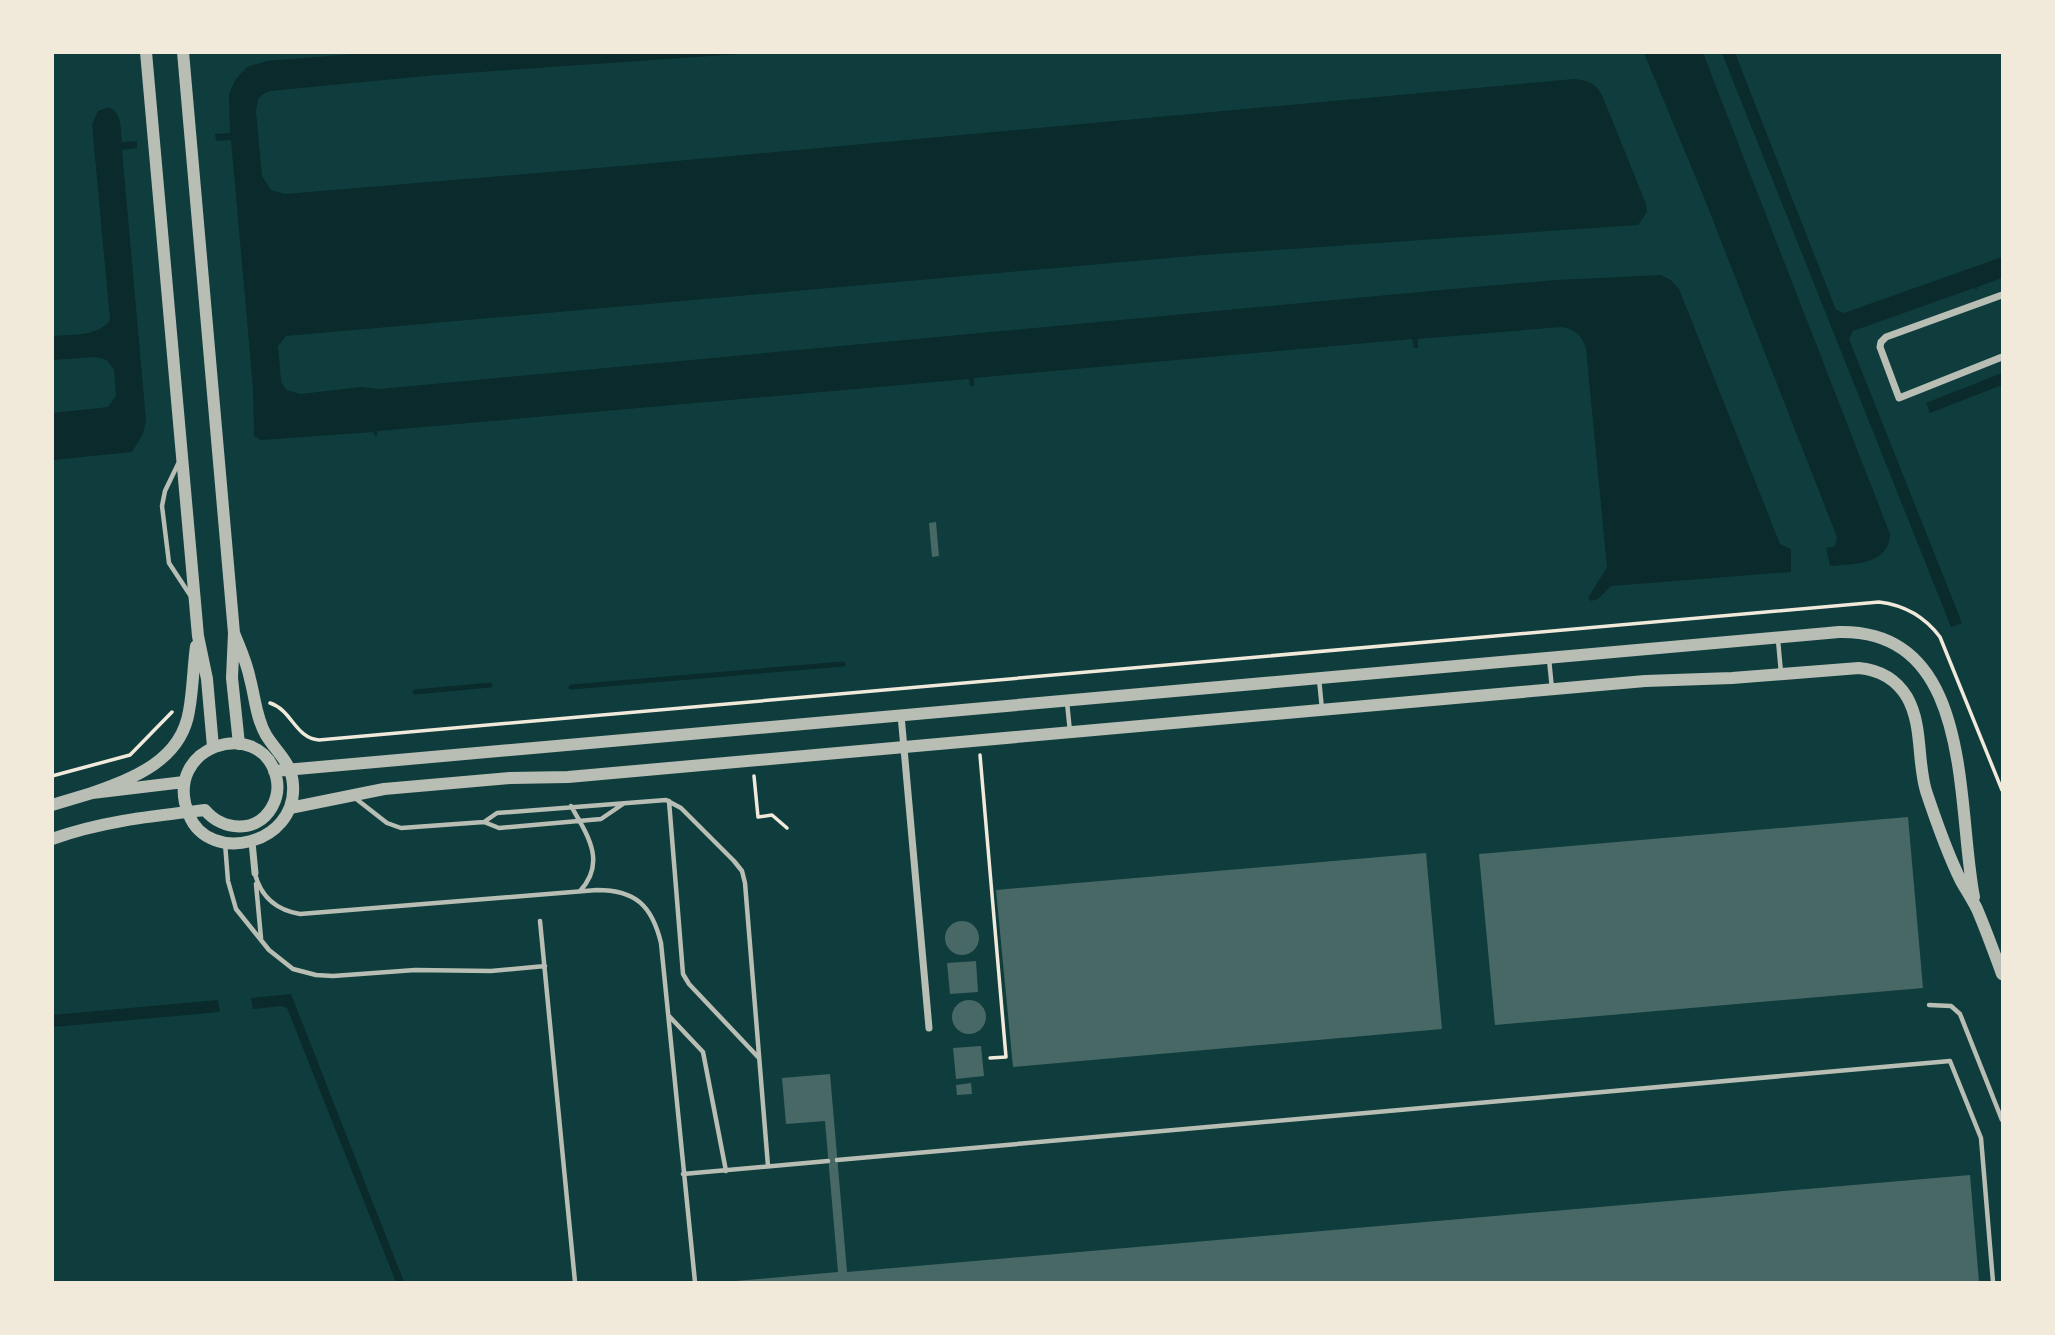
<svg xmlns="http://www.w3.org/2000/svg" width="2055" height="1335" font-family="'Playfair Display',serif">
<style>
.water{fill:#0a2a2b}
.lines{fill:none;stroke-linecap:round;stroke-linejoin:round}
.stream{stroke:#0a2a2b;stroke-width:5}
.building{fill:#486865}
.path{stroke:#f1e9da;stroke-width:3.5}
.service{stroke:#b8beb3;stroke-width:4.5}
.minor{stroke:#b8beb3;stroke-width:7}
.tertiary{stroke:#b8beb3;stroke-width:12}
</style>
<rect width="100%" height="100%" fill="#0f3d3e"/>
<path class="water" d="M367 53H754L436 75 270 91 262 95 258 99 256 112 262 176 271 190 285 194 621 166 1574 79C1588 81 1595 82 1602 95L1646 204 1647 212 1638 225 1203 255 286 336 278 346 281 381 286 390 301 394 361 387 380 389 1441 290 1556 280 1661 275 1671 280 1679 289 1780 544 1791 549V572L1611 586 1598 599 1591 601 1588 598 1607 567 1586 349C1583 336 1575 329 1561 327L1418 339V348H1414L1412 339 974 378V386H970L969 379 378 431 376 437 373 432 261 440 254 436 253 388 231 140 216 141 215 134 230 133 229 94 236 79 247 67 267 61Z
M1644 53H1703L1890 534C1889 565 1854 564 1830 566L1826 548 1835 546 1837 537 1703 195Z
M1722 53H1735L1836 310 1844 313 2002 257V278L1977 287V290L1974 288 1853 331 1849 339 1962 623 1951 627Z
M109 107C123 114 120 129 122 142L137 141V148L122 150 146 420 143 434 132 452 53 460V413L108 407 116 396 114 370 107 360 95 357 52 360 53 336C72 334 98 337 110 320L92 124 98 111Z
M2002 373V385L1930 413 1926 403Z
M291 994 404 1282H396L287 1008 281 1006 253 1009 251 998Z
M218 1000 220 1012 53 1027V1015Z"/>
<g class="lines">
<path class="stream" d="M571 687 843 664
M415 692 490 685"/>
</g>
<path class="building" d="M936 522 939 556 932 557 929 523Z
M1908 817 1923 988 1495 1025 1479 854Z
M1426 853 1442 1029 1013 1067 996 890Z
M945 938a17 17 0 1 1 34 0a17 17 0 1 1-34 0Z
M976 961 978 992 950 994 947 963Z
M952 1017a17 17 0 1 1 34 0a17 17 0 1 1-34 0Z
M981 1046 984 1076 956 1079 953 1048Z
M830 1074 847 1272 1970 1175 1979 1282H736V1281L838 1272 825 1121 786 1124 782 1078Z
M971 1083 972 1094 957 1095 956 1085Z"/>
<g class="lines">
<path class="path" d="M270 703C292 710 295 738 319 740L1879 602C1904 605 1925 617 1940 637L2002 790
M980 755 1006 1057 990 1058
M52 776 130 755 172 712
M754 776 758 817 772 815 787 828"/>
<path class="service" d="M178 464 165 491 162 506 169 563 190 595
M1778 640 1781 673
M1549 659 1552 689
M1319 679 1322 709
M1067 702 1070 732
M355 798 387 823 401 828 484 822 499 828 601 819 623 804
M669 801 683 974 689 984 758 1057
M571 806C587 834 607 862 580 891
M484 822 497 813 666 800 681 808 734 861 742 871 745 883 768 1166
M225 843 228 881 236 909 269 950 293 969 316 975 333 976 415 970 491 971 545 966
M255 874C261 897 276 910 300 914L597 890C636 890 652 906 661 943L695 1282
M256 884 261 938
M540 921 575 1282
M1929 1005 1951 1006 1960 1014 2002 1120
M669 1016 703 1052 726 1171
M837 1160 1950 1061 1981 1138 1993 1282
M683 1174 828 1161"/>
<path class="minor" d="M2002 295 1886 337 1881 342 1880 347 1899 398 2002 357
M901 715 929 1028
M252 842 255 873"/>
<path class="tertiary" d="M146 52 198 636 207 679 213 747
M183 52 234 633 232 678 239 744
M274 771 1839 632C1975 629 1956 806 1974 897
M92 793C133 778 181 761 189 711 193 690 193 668 196 646
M52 805 92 793 184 782
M290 808 384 789 510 778 568 777 1645 681 1732 678 1859 668C1880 670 1896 679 1907 697 1923 725 1917 761 1926 791 1936 821 1947 853 1961 881 1966 890 1972 899 1977 909 1986 930 1994 952 2002 974
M52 839C102 821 153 816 205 810 222 831 257 834 272 807 277 798 279 787 276 776 260 715 160 746 189 815 209 865 297 845 293 785 292 763 277 753 266 735 256 718 255 697 250 679 247 663 240 648 234 633"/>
</g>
<rect width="2055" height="1335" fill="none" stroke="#f1e9da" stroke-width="108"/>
</svg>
